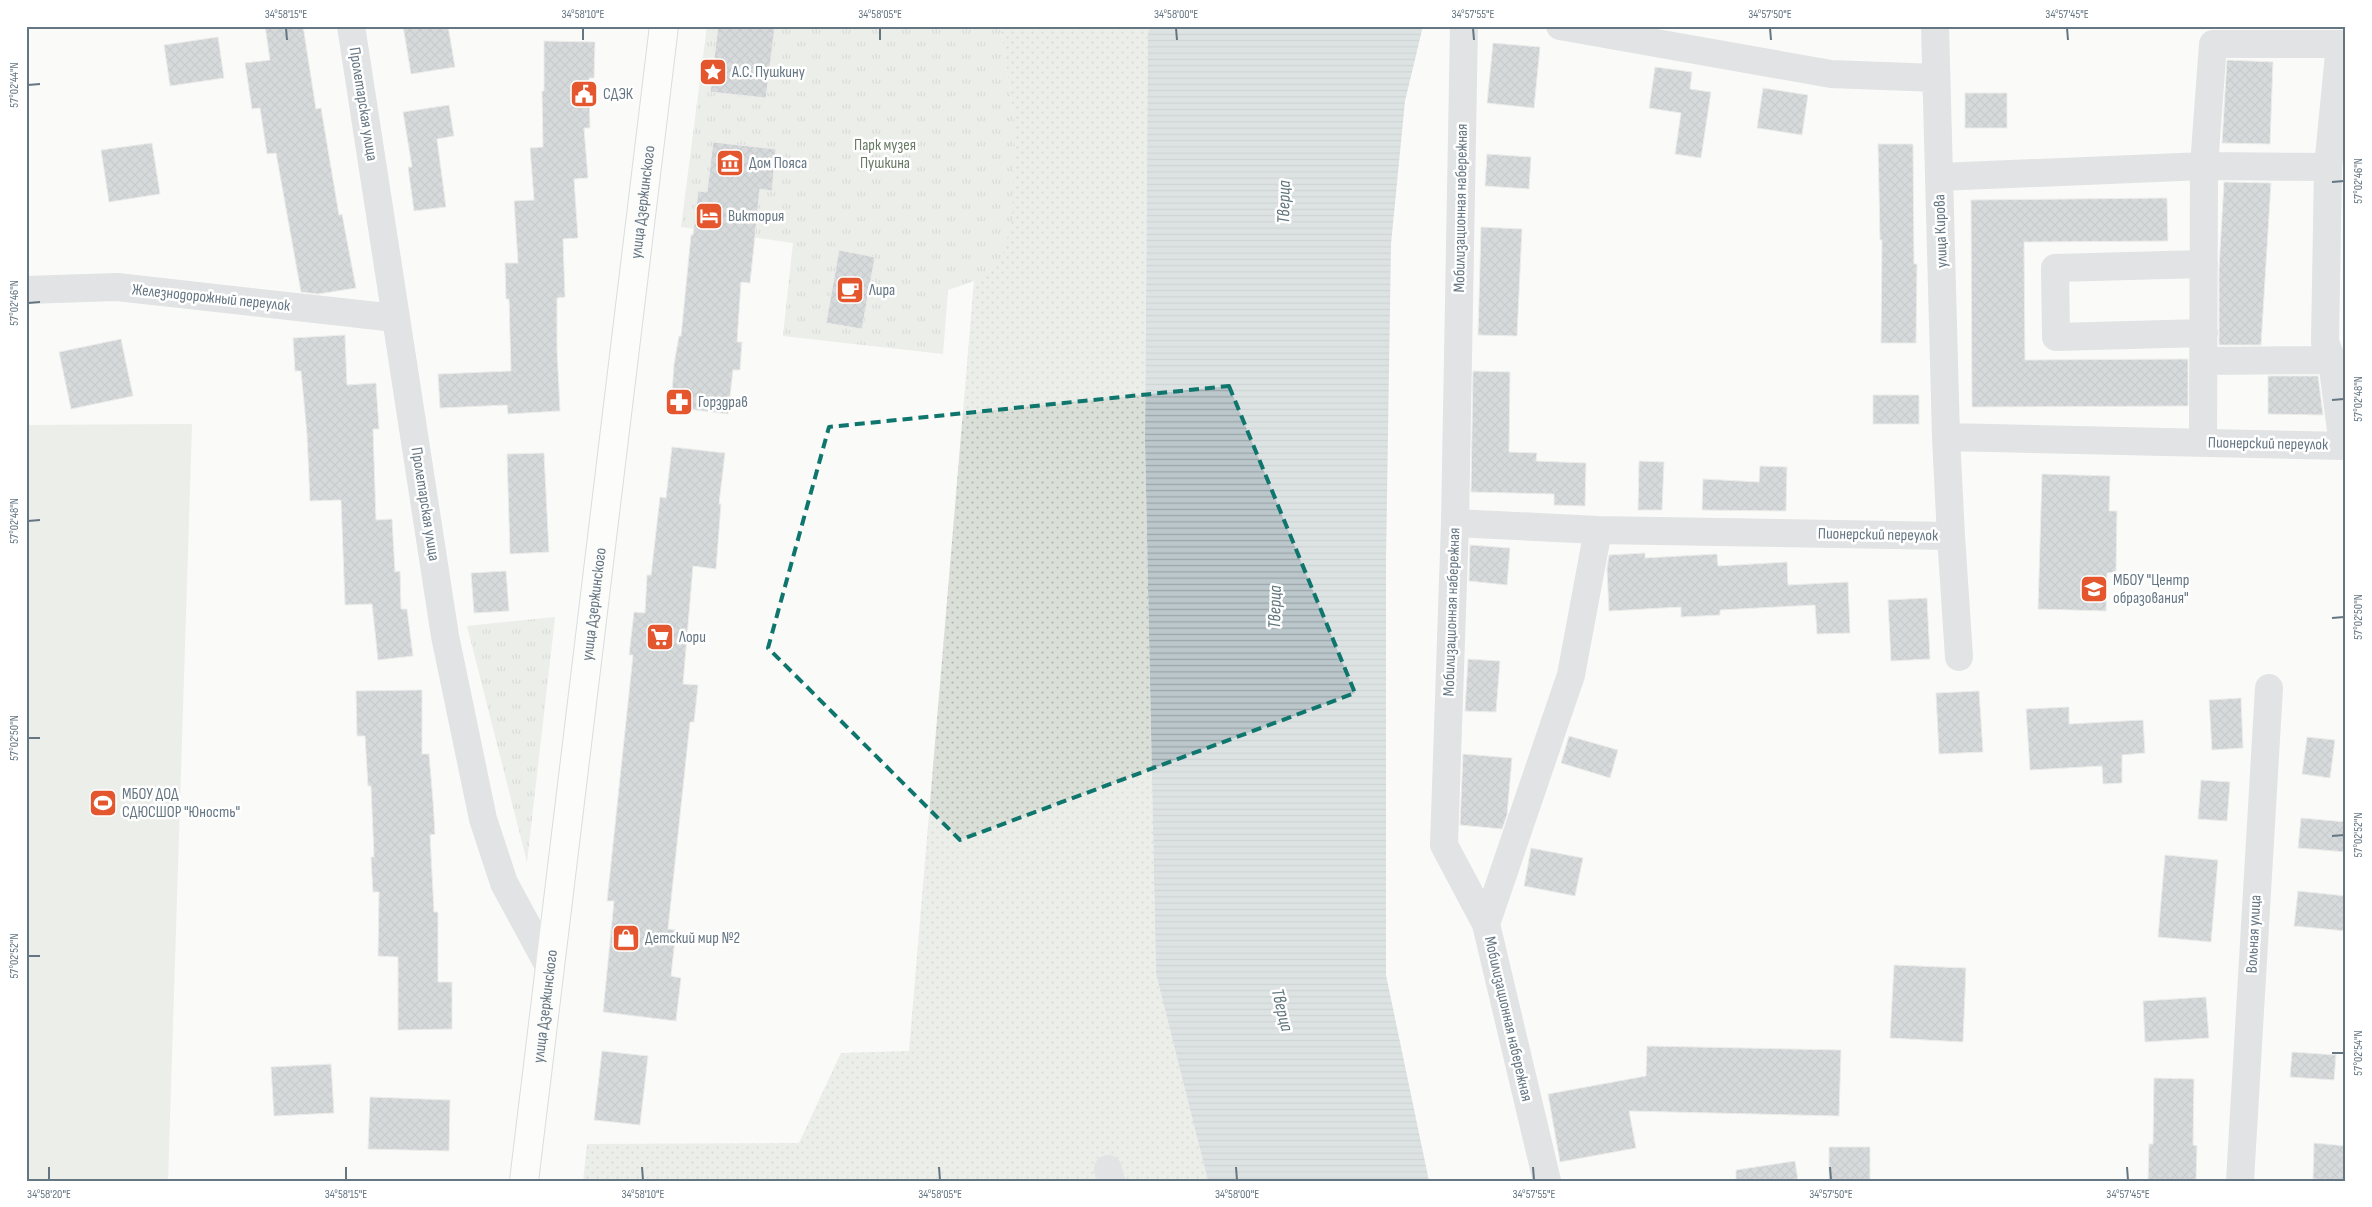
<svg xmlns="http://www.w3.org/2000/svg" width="2372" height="1207" font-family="'Sofia Sans Condensed',sans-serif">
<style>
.grass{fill:url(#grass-dots)}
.park{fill:url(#park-tufts)}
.pitch{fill:#dadfd7}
.water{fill:url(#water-rules)}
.building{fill:url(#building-cross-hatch);stroke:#dcdcda}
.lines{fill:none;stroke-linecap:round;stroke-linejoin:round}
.major-casing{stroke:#b5babe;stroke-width:30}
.minor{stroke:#c3c8cc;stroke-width:28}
.major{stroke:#fff;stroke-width:28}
.marked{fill:none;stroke:#0f766e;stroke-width:4;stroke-dasharray:10 6;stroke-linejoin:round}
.ticks{fill:none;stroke:#657683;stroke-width:2}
.labels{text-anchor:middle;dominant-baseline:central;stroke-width:5;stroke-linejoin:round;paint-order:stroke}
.poi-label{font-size:16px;fill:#657683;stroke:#fff;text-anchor:start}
.street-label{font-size:16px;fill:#657683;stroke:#fff}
.park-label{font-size:16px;fill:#687a64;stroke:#fff}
.water-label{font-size:18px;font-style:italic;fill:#60757c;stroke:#fff}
.neatline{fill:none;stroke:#657683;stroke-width:2}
.ticks-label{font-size:12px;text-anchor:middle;fill:#657683}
</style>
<defs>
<pattern id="grass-dots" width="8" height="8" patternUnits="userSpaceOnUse" patternTransform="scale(1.25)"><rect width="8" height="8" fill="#dadfd7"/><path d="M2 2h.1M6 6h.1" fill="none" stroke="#b4b9b4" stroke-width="1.8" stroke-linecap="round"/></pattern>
<pattern id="park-tufts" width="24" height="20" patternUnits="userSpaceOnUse" patternTransform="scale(1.25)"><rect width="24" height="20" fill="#dadfd7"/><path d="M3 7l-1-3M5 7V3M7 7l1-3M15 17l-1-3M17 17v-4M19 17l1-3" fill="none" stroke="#b4b9b4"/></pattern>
<pattern id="water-rules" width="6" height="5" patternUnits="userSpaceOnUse" patternTransform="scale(1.25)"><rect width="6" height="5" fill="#bbc7cb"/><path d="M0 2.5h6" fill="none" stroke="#9ca6aa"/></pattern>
<pattern id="building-cross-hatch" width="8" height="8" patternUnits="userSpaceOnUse" patternTransform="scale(1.25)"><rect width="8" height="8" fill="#aab3b9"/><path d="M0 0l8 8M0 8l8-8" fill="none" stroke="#8e969c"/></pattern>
</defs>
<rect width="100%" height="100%" fill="#fafaf8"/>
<path class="grass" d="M1000 26H1151L1148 32 1145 441 1156 974 1208 1181H583L587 1144 799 1143 841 1053 909 1051 974 281 1000 264 1015 123Z"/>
<path class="park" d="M707 26H1000L1015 123 1012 221 1000 264 974 281 948 290 943 354 783 336 793 243 681 227Z
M555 617 527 862 467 626Z"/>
<path class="pitch" d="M192 424 168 1181H26V425Z"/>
<path class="water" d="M1151 26H1423L1405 101 1391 244 1386 561V975L1429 1181H1208L1156 974 1145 441 1148 32Z"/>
<path class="building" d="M265 26H303L316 109 321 108 339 215 342 214 356 288 318 294 301 292 276 153 267 154 260 108 252 109 245 63 270 60Z
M403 26H448L455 67 411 74Z
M718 26H775L766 98 710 92Z
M218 37 224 78 170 86 164 45Z
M544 41 595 42 594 78H589L590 128H584L588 178 574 179 578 238 563 239 565 297 557 298V350L560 411 508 414 507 405 440 408 438 374 511 371 509 299H506L505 263H518L514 201 534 200 530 148 543 147 542 91H544Z
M1493 43 1540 47 1534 108 1487 103Z
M2227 60 2273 62 2270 144 2222 143Z
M1655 67 1692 72 1690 89 1711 92 1701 158 1675 154 1681 113 1649 108Z
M1763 88 1808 95 1802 135 1757 128Z
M1965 93H2007V128H1965Z
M449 105 454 136 437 139 446 207 414 211 408 167H412L403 112Z
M713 142 776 149 772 191 760 189 750 283 741 282 737 342H742L740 370H733L728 414 671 407 674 364 679 336H681L691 235H693L698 191 707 192Z
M152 143 160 194 109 202 101 150Z
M1878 144H1913L1914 264H1917L1916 343H1881L1882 240H1880Z
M1487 154 1531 157 1529 189 1485 186Z
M2224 182 2271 183 2261 345H2219V268Z
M2167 198 2168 241 2024 242 2025 360 2188 359V406L1972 407 1971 200Z
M1481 227 1522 229 1517 336 1478 335Z
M839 250 875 257 862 329 826 323Z
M345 335 347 385 376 383 379 429H373L376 520 392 519 395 572 400 571 401 609H407L413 656 378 660 372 604 345 605 341 500 310 501 307 434 301 371H295L293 338Z
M121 339 133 396 71 409 59 352Z
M1473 371 1510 372 1509 452 1537 453 1536 461 1586 463 1585 506 1554 505V494L1471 492Z
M2268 376H2318L2323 415 2268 414Z
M1873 395H1919V424H1873Z
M672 447 725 453 719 504H721L716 569 693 566 683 684 698 685 694 722H690L668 929 676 930 671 976 681 978 676 1021 603 1012 614 901H607L633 655H629L634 612 645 613 647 575H651L660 497 666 498Z
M544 453 549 552 510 554 507 454Z
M1639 461 1664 462 1662 510H1638Z
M1760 466 1787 467 1786 511 1702 510 1703 479 1759 482Z
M2042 474 2110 476 2109 511H2117L2116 572 2107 573 2106 611 2038 609Z
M1470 545 1510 548 1507 585 1469 581Z
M1645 553V558L1717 554 1718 566 1787 562 1788 585 1848 582 1850 633 1817 634 1815 605 1720 610V615L1681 617V607L1609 611 1607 569 1609 555Z
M506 571 509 611 474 613 471 573Z
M1927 598 1930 659 1891 661 1888 600Z
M1468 659 1500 661 1496 712 1465 711Z
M422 690V754H429L433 801 435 834 430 835 434 912H438V982H452V1029L398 1030V957L378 956 379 892H373L371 857H374L371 786H368L365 736H357L356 691Z
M1979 691 1983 752 1939 754 1936 693Z
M2241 698 2243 748 2212 750 2209 700Z
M2069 707V724L2143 720 2145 753 2122 755V783L2103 784 2102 766 2030 770 2026 709Z
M1569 736 1618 750 1610 778 1561 763Z
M2307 737 2335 740 2330 778 2302 774Z
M1463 754 1512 758 1507 815 1502 829 1460 825Z
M2201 780 2230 782 2227 821 2198 819Z
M2301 818 2346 822V852L2298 848Z
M1531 848 1583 858 1575 896 1524 886Z
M2165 855 2218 860 2211 942 2158 937Z
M2298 891 2346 896V931L2294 926Z
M1894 965 1966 968 1963 1042 1890 1038Z
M2206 997 2209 1038 2145 1042 2143 1001Z
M1647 1046 1841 1050 1839 1116 1629 1111 1636 1148 1560 1162 1548 1094 1646 1076Z
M602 1051 648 1056 640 1125 594 1120Z
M2292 1052 2336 1055 2334 1080 2290 1077Z
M331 1064 334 1113 274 1116 271 1067Z
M2154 1078 2194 1079 2193 1145 2197 1146 2196 1181H2148L2149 1144H2153Z
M370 1097 450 1100 449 1151 368 1149Z
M2314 1143 2346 1146V1181L2313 1179Z
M1829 1147H1870V1181H1829Z
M1795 1161 1798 1181H1736V1170Z"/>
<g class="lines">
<g class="major-casing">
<g id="major">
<path id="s1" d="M524 1181 664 26"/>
</g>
</g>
<path class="minor" d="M351 26 445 636 483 819 504 883 550 968
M1464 26 1455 523 1444 845 1486 924 1547 1181
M1560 26 1831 74 1936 78
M2340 44H2213L2204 166 2328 167 2340 44H2346
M2328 167 2325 342 2332 360
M1939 177 2204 166 2203 442
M2204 264 2055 268 2056 337 2204 333
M26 290 117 287 395 318
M2204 361 2332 360 2343 446
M1946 437 2346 446
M1455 523 1598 530 1951 536 1946 437 1935 26
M1951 536 1959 657
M1486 924 1571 675 1598 530
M1108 1169 1111 1181
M2240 1181 2269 688"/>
<use href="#major" class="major"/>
</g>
<path d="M0 0H2372V1207H0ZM1229 386 1355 693 960 840 768 648 829 427Z" fill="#fafaf8" fill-opacity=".55" fill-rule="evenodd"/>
<path class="marked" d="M1229 386 1355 693 960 840 768 648 829 427Z"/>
<path class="ticks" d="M286 28 287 40M583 28V40M880 28V40M1176 28 1177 40M1473 28 1474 40M1770 28 1771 40M2067 28 2068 40M28 85 40 84M2332 182 2344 181M28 303 40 302M2332 400 2344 399M28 521 40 520M2332 618 2344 617M28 738H40M2332 836 2344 835M28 956H40M2332 1053H2344M49 1167V1180M346 1167V1180M642 1167 643 1180M939 1167 940 1180M1236 1167 1237 1180M1533 1167 1534 1180M1830 1167 1831 1180M2127 1167 2128 1180"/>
<defs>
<g id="sight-square" transform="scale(1.4375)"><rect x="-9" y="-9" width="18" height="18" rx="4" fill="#e4572e" stroke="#fff"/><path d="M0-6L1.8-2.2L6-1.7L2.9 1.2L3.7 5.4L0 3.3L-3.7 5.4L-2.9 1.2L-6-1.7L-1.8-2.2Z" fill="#fff"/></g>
<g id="civic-square" transform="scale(1.4375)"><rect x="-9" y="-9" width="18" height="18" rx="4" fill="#e4572e" stroke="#fff"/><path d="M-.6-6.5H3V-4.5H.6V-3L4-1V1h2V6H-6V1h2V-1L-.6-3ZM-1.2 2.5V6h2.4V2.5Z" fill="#fff"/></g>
<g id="museum-square" transform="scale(1.4375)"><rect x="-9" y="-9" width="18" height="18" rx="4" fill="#e4572e" stroke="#fff"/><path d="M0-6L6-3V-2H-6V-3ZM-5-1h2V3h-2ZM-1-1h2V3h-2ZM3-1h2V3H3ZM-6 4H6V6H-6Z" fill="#fff"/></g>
<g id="hotel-square" transform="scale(1.4375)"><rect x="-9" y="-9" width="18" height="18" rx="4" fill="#e4572e" stroke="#fff"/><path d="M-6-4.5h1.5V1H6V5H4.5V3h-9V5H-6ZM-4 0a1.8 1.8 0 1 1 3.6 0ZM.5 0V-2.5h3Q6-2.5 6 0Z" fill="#fff"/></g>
<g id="cafe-square" transform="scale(1.4375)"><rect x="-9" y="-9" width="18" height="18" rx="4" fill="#e4572e" stroke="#fff"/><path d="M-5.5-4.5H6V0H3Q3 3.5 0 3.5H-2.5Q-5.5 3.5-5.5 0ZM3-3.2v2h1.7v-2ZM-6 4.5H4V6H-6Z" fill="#fff"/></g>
<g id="pharmacy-square" transform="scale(1.4375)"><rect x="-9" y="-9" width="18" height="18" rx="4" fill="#e4572e" stroke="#fff"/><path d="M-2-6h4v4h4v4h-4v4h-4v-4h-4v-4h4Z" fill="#fff"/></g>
<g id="school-square" transform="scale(1.4375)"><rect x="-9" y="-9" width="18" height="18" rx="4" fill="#e4572e" stroke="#fff"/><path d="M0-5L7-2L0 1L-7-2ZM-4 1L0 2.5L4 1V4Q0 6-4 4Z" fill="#fff"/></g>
<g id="supermarket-square" transform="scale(1.4375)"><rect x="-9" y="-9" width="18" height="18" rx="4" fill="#e4572e" stroke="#fff"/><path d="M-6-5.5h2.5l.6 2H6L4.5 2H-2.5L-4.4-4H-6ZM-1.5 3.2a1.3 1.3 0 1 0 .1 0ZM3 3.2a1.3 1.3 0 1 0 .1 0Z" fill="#fff"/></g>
<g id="stadium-square" transform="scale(1.4375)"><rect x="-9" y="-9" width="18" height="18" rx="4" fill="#e4572e" stroke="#fff"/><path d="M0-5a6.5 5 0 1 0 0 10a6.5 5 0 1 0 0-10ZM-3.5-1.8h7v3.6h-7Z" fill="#fff"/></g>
<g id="shop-square" transform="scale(1.4375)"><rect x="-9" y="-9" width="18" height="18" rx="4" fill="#e4572e" stroke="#fff"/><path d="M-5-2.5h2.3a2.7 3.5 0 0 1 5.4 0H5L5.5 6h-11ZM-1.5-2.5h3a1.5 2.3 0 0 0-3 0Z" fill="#fff"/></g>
</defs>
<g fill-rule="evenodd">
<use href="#sight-square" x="713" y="72"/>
<use href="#civic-square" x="584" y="94"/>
<use href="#museum-square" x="730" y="163"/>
<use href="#hotel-square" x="709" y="216"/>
<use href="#cafe-square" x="850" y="290"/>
<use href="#pharmacy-square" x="679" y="402"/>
<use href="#school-square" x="2094" y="589"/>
<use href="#supermarket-square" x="660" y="637"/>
<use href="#stadium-square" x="103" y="803"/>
<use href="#shop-square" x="626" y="938"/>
</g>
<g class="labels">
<g class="poi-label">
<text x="732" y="72">А.С. Пушкину</text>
<text x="603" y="94">СДЭК</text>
<text x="749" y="163">Дом Пояса</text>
<text x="728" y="216">Виктория</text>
<text x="869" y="290">Лира</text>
<text x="698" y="402">Горздрав</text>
<text x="2113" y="580">МБОУ "Центр<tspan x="2113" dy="18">образования"</tspan></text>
<text x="679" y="637">Лори</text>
<text x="122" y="794">МБОУ ДОД<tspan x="122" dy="18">СДЮСШОР "Юность"</tspan></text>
<text x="645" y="938">Детский мир №2</text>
</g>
<g class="street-label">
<text transform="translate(363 104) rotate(81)">Пролетарская улица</text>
<text stroke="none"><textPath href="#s1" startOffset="986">улица Дзержинского</textPath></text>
<text transform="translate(1461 208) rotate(-89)">Мобилизационная набережная</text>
<text transform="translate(1941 231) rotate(-92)">улица Кирова</text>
<text transform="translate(211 298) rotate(6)">Железнодорожный переулок</text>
<text transform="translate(2268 444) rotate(1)">Пионерский переулок</text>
<text transform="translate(425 504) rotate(81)">Пролетарская улица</text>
<text transform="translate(1878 535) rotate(1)">Пионерский переулок</text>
<text stroke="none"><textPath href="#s1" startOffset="581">улица Дзержинского</textPath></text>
<text transform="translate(1452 612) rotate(-88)">Мобилизационная набережная</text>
<text transform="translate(2254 934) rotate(-87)">Вольная улица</text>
<text stroke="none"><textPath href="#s1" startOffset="176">улица Дзержинского</textPath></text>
<text transform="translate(1508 1019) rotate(77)">Мобилизационная набережная</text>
</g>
<g class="park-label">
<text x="885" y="145">Парк музея<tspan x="885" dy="18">Пушкина</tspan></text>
</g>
<g class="water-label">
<text transform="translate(1284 202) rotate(-89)">Тверца</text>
<text transform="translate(1275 607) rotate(-89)">Тверца</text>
<text transform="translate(1282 1010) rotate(76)">Тверца</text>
</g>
</g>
<rect width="2372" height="1207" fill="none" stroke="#ffffff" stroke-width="55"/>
<rect x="28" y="28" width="2316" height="1152" class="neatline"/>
<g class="ticks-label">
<text x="286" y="18">34°58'15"E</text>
<text x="583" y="18">34°58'10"E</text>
<text x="880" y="18">34°58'05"E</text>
<text x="1176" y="18">34°58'00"E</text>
<text x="1473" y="18">34°57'55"E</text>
<text x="1770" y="18">34°57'50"E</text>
<text x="2067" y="18">34°57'45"E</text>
<text transform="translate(14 85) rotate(-90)" y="4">57°02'44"N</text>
<text transform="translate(2358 181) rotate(-90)" y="4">57°02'46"N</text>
<text transform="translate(14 303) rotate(-90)" y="4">57°02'46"N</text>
<text transform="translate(2358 399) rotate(-90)" y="4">57°02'48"N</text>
<text transform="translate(14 521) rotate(-90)" y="4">57°02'48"N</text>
<text transform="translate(2358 617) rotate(-90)" y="4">57°02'50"N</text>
<text transform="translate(14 738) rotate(-90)" y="4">57°02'50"N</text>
<text transform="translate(2358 835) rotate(-90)" y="4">57°02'52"N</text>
<text transform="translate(14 956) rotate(-90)" y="4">57°02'52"N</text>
<text transform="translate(2358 1053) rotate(-90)" y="4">57°02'54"N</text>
<text x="49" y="1198">34°58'20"E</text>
<text x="346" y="1198">34°58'15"E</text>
<text x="643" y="1198">34°58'10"E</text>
<text x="940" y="1198">34°58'05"E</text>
<text x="1237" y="1198">34°58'00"E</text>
<text x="1534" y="1198">34°57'55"E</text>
<text x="1831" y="1198">34°57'50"E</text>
<text x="2128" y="1198">34°57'45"E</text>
</g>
</svg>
